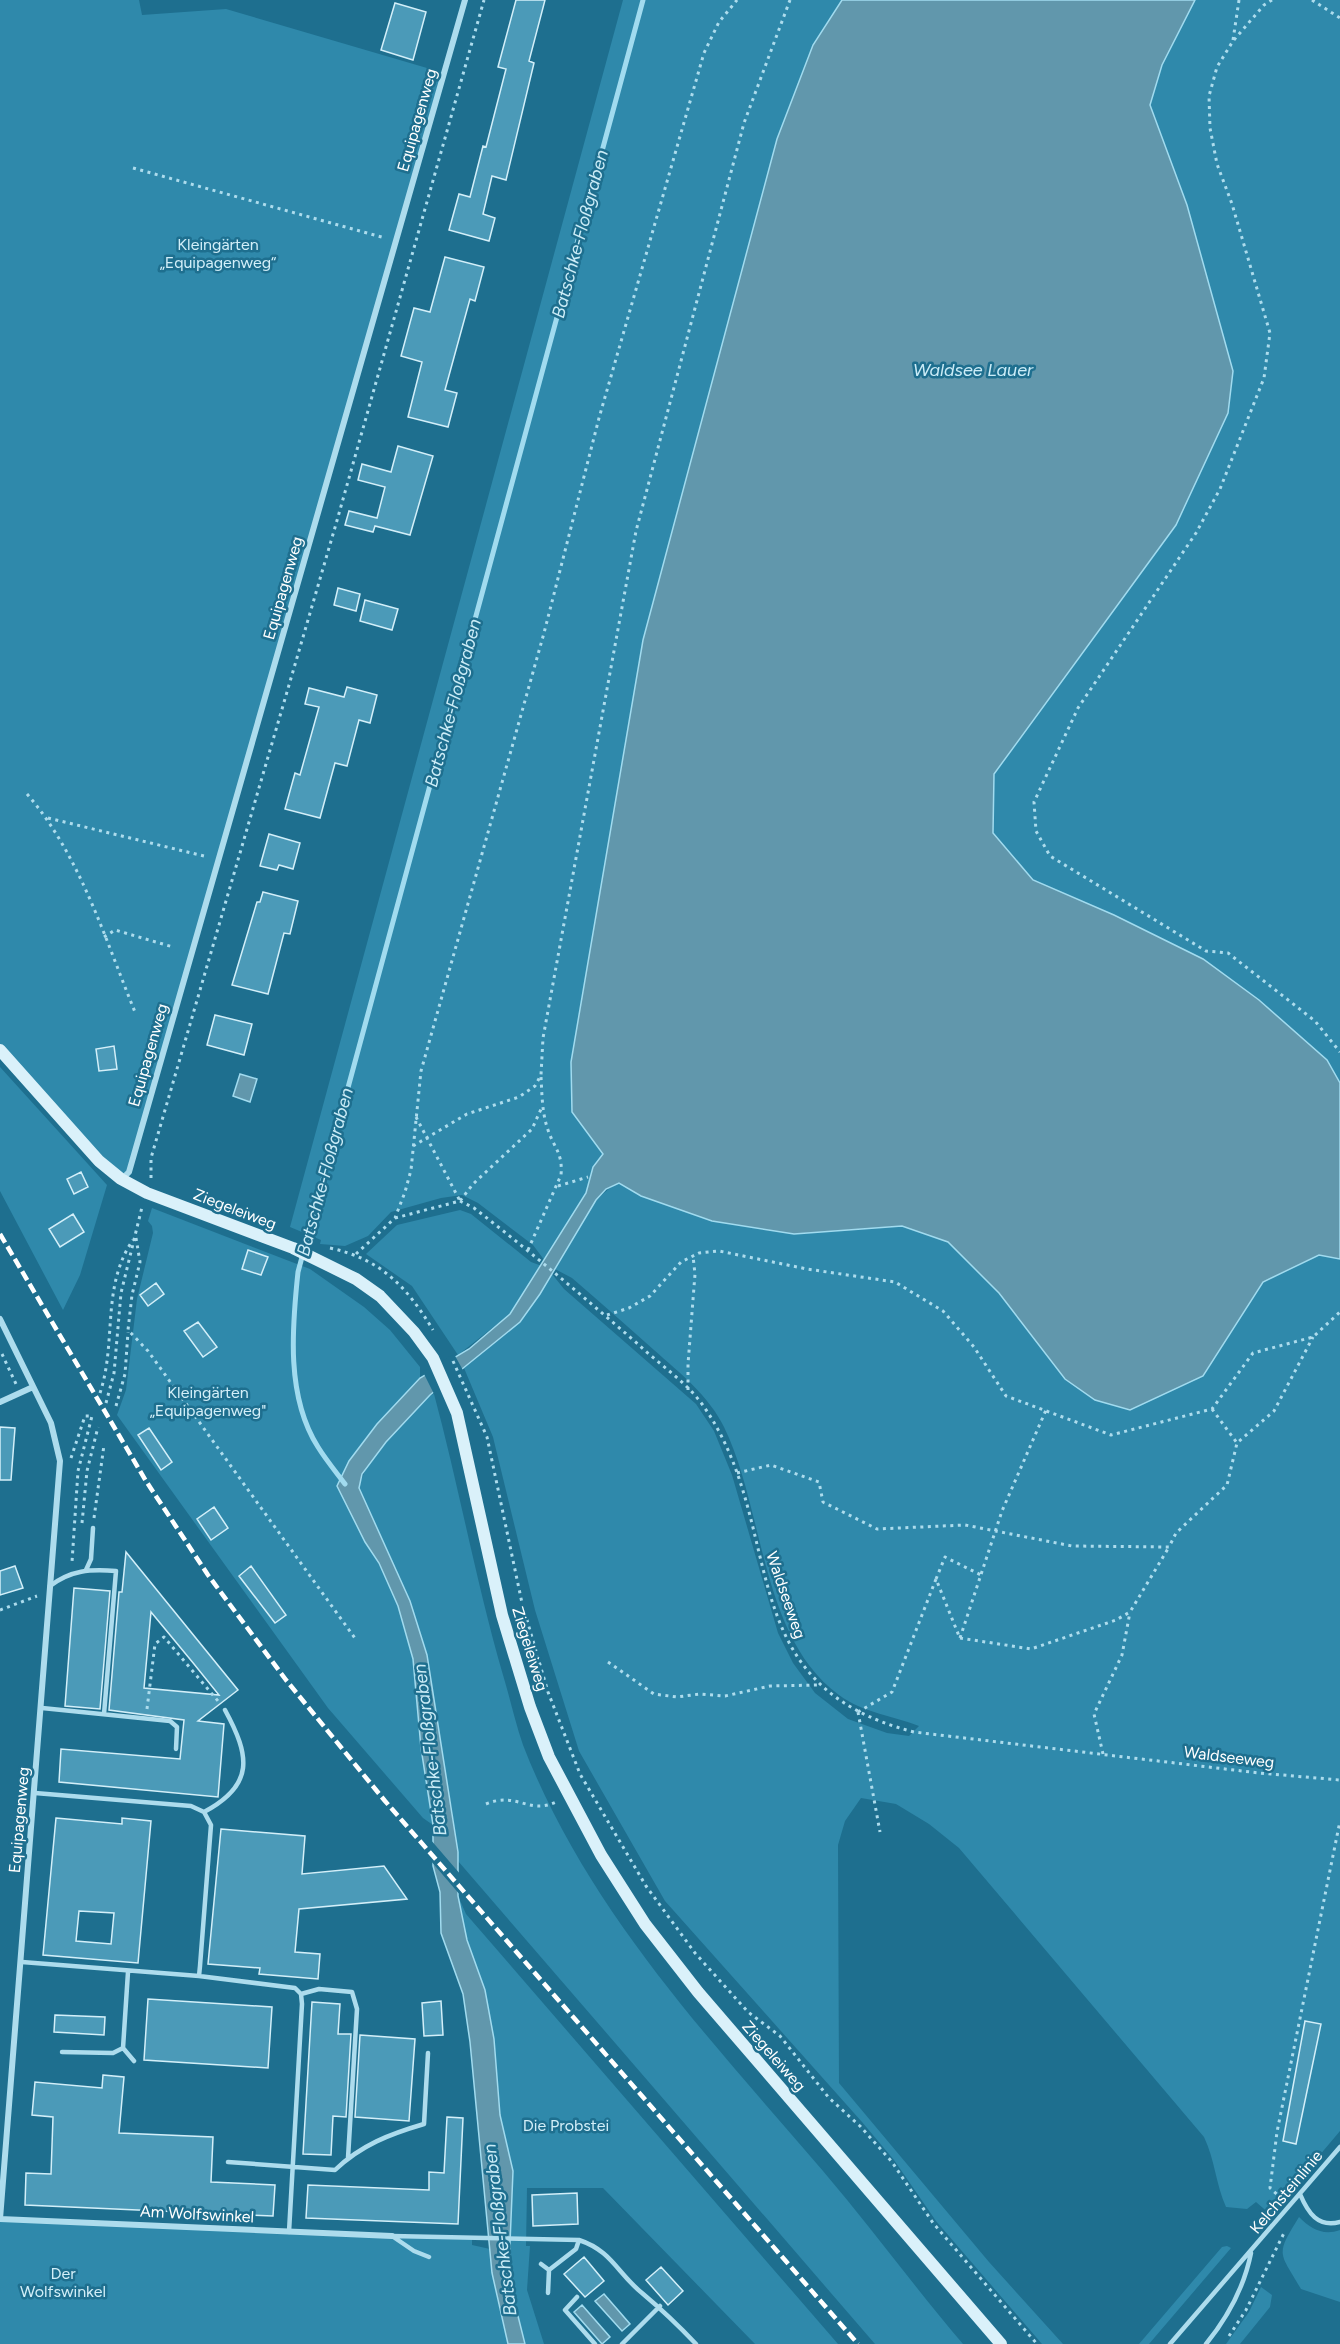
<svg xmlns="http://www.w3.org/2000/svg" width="1340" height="2344" font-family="Figtree,sans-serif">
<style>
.green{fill:#2f89ab}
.water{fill:#6197ac;stroke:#a1dbef;stroke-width:1.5}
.pier{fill:#1e6f8f}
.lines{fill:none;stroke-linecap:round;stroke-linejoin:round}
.stream{stroke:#a1dbef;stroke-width:5}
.building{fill:#4b9ab8;stroke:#d3eff9;stroke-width:1.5;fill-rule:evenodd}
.path{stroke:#addced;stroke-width:3;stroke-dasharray:3 4.5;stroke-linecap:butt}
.service{stroke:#addced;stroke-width:4.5}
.minor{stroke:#addced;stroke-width:6}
.secondary{stroke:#daf1fa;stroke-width:12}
.rail{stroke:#fff;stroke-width:4.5;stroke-dasharray:10 4.5;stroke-linecap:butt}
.labels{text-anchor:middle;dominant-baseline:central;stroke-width:5;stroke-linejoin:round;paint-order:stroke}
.street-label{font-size:16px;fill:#fff;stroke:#1e6f8f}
.park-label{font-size:16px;fill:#d3eff9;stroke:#1e6f8f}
.water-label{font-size:18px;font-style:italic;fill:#cbecf7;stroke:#1e6f8f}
</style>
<rect width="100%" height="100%" fill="#1e6f8f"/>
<path class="green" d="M0 0H139L142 15 226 9 444 73 129 1172 121 1179 0 1050Z
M623 0H842L813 45 777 139 643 640 571 1062 572 1112 603 1154 593 1167 586 1193 545 1261 533 1245 478 1203 462 1195 441 1198 391 1212 368 1236 345 1246 320 1244 321 1240 290 1227Z
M1195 0H1340V1083L1327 1060 1259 1000 1203 959 1114 915 1033 880 993 833 994 774 1176 525 1233 371 1187 205 1150 105 1162 65Z
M0 1067 107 1185 80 1275 63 1310 0 1191Z
M619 1183 641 1196 712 1221 794 1234 902 1226 948 1242 999 1293 1065 1379 1203 1376 1263 1282 1319 1255 1340 1259V2131L1270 2214 1256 2202 1247 2209 1226 2207C1216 2185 1215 2160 1204 2137L959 1848 929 1824 896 1804 861 1798 845 1821 838 1845 839 2083 989 2262 1063 2344H1042L936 2221 894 2160 862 2122 665 1901 579 1751 535 1610 493 1437 464 1368 520 1322 552 1274 564 1289 696 1404 714 1431 732 1475 778 1633 793 1663 815 1693 848 1719 887 1733 909 1736 919 1726C894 1716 863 1713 839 1695 760 1637 765 1511 724 1427 709 1396 680 1373 654 1350 627 1326 600 1302 572 1278L555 1269C572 1241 588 1197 619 1183Z
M152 1208 310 1269 364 1307 390 1330 420 1367V1378L377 1424 337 1486 365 1542 379 1563 398 1606 413 1659 421 1748 433 1825 423 1818 328 1708 117 1415 126 1390 137 1299 153 1233 152 1226 148 1221Z
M460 1210 471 1214 531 1262 542 1266 510 1314 458 1355 412 1286 366 1254 397 1225Z
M434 1394C459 1487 476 1582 503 1675 510 1698 515 1722 523 1745 587 1910 710 2039 823 2171 871 2227 915 2288 963 2344H875L458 1861 452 1809 410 1601 359 1488C367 1452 405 1421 430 1395Z
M458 1896 466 1914 838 2344H755L603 2188H527L526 2246H530L527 2290 544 2344H525L512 2292 509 2267 513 2171 500 2115 494 2039 485 1990 467 1940Z
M1299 2217C1311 2229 1323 2236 1340 2230V2302L1301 2289C1279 2251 1275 2256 1299 2217Z
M0 2219 472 2239V2245L490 2249 497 2298 508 2344H0Z
M1227 2246 1231 2248 1149 2344H1139L1222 2247Z
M1261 2287 1272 2295 1270 2307 1240 2344H1226L1249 2312Z"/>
<path class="water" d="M842 0H1195L1162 65 1150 105 1187 205 1233 371 1228 413 1176 525 994 774 993 833 1033 880 1114 915 1203 959 1259 1000 1327 1060 1340 1083V1259L1319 1255 1263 1282 1203 1376 1130 1410 1095 1400 1065 1379 999 1293 948 1242 902 1226 794 1234 712 1221 641 1196 619 1183 606 1189 596 1200 540 1294 520 1322 430 1395 386 1442 362 1474 359 1488 410 1601 427 1655 458 1852V1896L467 1940 485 1990 494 2039 500 2115 513 2171 509 2267 512 2292 525 2344H508L492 2273 470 2042 463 1994 441 1933 440 1892 433 1866V1825L421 1748 413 1659 398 1606 379 1563 365 1542 337 1486 349 1461 377 1424 420 1378 469 1349 510 1314 586 1193 593 1167 603 1154 572 1112 571 1062 643 640 777 139 813 45Z
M240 1074 257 1079 250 1102 233 1096Z
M604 2294 630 2324 622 2331 595 2301Z
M582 2305 610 2337 602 2344 574 2312Z"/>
<path class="pier" d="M454 1354 464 1372 434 1394 423 1372Z
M430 1839 461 1875V1896L430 1860Z"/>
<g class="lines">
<path class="stream" d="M345 1484C336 1472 326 1460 318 1447 286 1397 292 1328 298 1272L643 0"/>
</g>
<path class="building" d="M516 0H545L529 61 534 63 506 180 492 176 483 214 495 218 489 241 449 230 459 194 470 197 483 146 486 147 506 69 498 67Z
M395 3 426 12 413 60 381 50Z
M445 257 484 267 475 301 470 299 445 390 457 393 448 427 408 417 422 362 401 356 414 308 430 312Z
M398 446 433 456 410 535 375 526 373 532 345 525 349 511 377 518 385 487 358 480 362 464 391 472Z
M338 588 360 594 356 611 334 605Z
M365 600 398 609 392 630 360 621Z
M347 687 377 695 370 723 359 720 347 766 335 763 320 818 285 809 295 773 300 775 319 707 305 704 309 688 344 697Z
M269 834 300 843 293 869 279 865 277 870 260 866Z
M263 892 298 901 290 934 284 933 268 994 232 985 257 902H260Z
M215 1015 252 1024 244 1055 207 1045Z
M114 1046 117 1069 99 1071 96 1049Z
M81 1172 88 1187 74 1194 67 1179Z
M73 1214 84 1232 60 1247 49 1229Z
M248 1250 268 1257 261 1275 242 1269Z
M156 1283 164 1294 148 1306 140 1295Z
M198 1322 217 1347 203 1357 184 1331Z
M0 1427 15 1428 11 1480H0Z
M149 1428 172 1462 161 1470 138 1435Z
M214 1507 228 1528 211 1540 197 1519Z
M126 1552 238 1690 198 1721 224 1724 218 1797 59 1782 61 1749 180 1759 184 1720 109 1710 119 1592H122ZM151 1612 194 1664 219 1695 144 1688Z
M15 1566 23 1588 0 1595V1571Z
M251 1566 286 1615 275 1623 239 1576Z
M74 1588 110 1591 100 1709 65 1706Z
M56 1818 122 1824V1818L151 1821 138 1963 43 1955ZM79 1911 114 1913 111 1944 76 1941Z
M221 1829 305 1836 302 1874 384 1866 407 1899 299 1909 295 1952 320 1954 318 1979 259 1974 260 1968 208 1964Z
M148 1999 272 2007 268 2068 144 2060Z
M441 2001 443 2035 424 2036 422 2003Z
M312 2002 340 2004 338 2034H351L346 2117 333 2116 331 2155 303 2154Z
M55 2015 105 2017 104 2035 54 2032Z
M1305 2021 1321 2024 1296 2144 1283 2141Z
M360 2035 415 2039 409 2121 355 2117Z
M103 2075 124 2077 119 2133 213 2137 211 2182 275 2185 273 2216 25 2205 26 2173 51 2174 53 2117 32 2115 35 2082 102 2088Z
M447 2117 463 2118 458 2224 306 2218 308 2185 429 2190V2172L444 2173Z
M577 2193 578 2224 533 2226 532 2195Z
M584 2257 604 2281 585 2297 564 2274Z
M661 2267 683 2291 668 2305 646 2280Z"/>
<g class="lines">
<path class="path" d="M1272 0 1264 5 1233 41 1217 67 1209 96 1210 128 1217 164 1232 204 1270 333 1264 378 1220 489 1196 533 1078 708 1034 802 1036 831 1050 856 1206 951 1228 953 1315 1021 1340 1052
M1312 0 1340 18
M1233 40 1239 0
M133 168 385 238
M27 794C80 855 105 939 135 1012
M48 818 208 857
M104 937 115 930 173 947
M416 1117 460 1201
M413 1146 467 1114 519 1097 535 1086 541 1075 543 1038 636 531 744 123 790 0
M151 1178V1158L336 524 484 0
M558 1186 588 1177
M460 1201 474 1208C531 1252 585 1298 639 1345 659 1364 686 1382 702 1404 790 1527 726 1684 914 1732L1259 1773 1340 1780
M395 1218 460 1201 473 1184 532 1129 542 1107
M136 1238 140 1262 132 1295 128 1330 148 1351 357 1641
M330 1248C381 1259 407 1287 433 1330
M528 1250 561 1175C563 1153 554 1148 548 1130 542 1113 542 1095 541 1077
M356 1254 395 1218 405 1192 411 1170 421 1071 544 633 599 418 704 53 719 22 737 0
M607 1315 629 1308 650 1296 681 1262 699 1253 719 1251 807 1269 895 1282 943 1311 974 1347 1006 1396 1111 1435 1212 1409 1253 1353 1313 1337 1340 1312
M2 1354 16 1384
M453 1361 487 1437 522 1603 548 1692 580 1774 646 1886 695 1953 748 2012 780 2036 829 2098 860 2126 892 2162 933 2223 1037 2344
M688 1390V1364L695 1274 693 1256
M100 1393C117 1342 101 1286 133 1240
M106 1403 114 1373 121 1293 142 1207
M116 1406 125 1374 128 1332
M1212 1409 1237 1443
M71 1458 85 1416H92L78 1471 72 1562
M737 1473 771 1465 819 1482 823 1502 877 1529 965 1525 1072 1546 1169 1547 1176 1533 1227 1485 1237 1443 1274 1411 1313 1337
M94 1518 104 1445
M82 1523 87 1471 98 1427
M936 1579 945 1557 981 1575
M0 1610 37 1596
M960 1638 1031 1649 1116 1620 1130 1612 1169 1547
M960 1638 1002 1511 1046 1410
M608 1662 654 1694 677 1697 700 1694 725 1696 770 1686 819 1685
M147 1709 155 1644 164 1637 218 1701
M858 1712 892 1692 936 1579 959 1636
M858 1712 880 1832
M1103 1754 1094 1714 1122 1655 1130 1612
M486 1804C517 1791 528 1815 556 1802
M1282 2199 1270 2188 1277 2132 1340 1821
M1229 2336 1246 2310 1285 2231"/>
<path class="service" d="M86 1570 91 1559 93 1528
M50 1586C71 1570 90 1569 116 1571L104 1714
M42 1708 170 1721 177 1727 176 1749
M204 1812C255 1785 250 1756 225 1710
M22 1962 199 1976 200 1966 211 1825 204 1812 191 1806 35 1793
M199 1976 295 1988 301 1994 302 2004 289 2232
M301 1994 319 1989 352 1992 357 2009 348 2158
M123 2048 134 2061
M62 2052 113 2053 123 2048 128 1972
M228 2162 335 2170C361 2145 390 2134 424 2124L428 2053
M1300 2194C1308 2213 1318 2228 1340 2222
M392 2236 579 2240C612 2251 617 2273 642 2293 661 2309 679 2326 696 2344
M392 2236 414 2251 429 2257
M541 2264 549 2270 548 2293
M549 2270 576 2249 579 2240
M577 2297 565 2310 595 2344
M622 2344 660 2306
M1170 2344 1340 2147
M1206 2344C1228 2317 1244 2288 1251 2253"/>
<path class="minor" d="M122 1179 129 1172 465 0
M0 1319 51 1423 60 1461 0 2219
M0 1402 33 1387
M0 2219 392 2236"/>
<path class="secondary" d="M0 1050 99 1161 121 1179 147 1193 293 1248 356 1279 380 1296 414 1332 433 1358 457 1413 502 1615 530 1707 549 1757 601 1855 645 1924 698 1992 1001 2344"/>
<path class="rail" d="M0 1234 146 1481 208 1575 286 1680 385 1801 858 2344"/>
</g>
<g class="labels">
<g class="street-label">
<text transform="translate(417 120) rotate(-74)">Equipagenweg</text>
<text transform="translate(283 588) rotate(-74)">Equipagenweg</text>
<text transform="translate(148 1055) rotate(-74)">Equipagenweg</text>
<text transform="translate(235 1209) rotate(21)">Ziegeleiweg</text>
<text transform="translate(786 1595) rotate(71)">Waldseeweg</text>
<text transform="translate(530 1649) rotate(73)">Ziegeleiweg</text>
<text transform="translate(1229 1757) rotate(7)">Waldseeweg</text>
<text transform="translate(19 1820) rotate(-85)">Equipagenweg</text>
<text transform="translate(774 2056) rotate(49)">Ziegeleiweg</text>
<text transform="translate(1286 2192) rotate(-50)">Kelchsteinlinie</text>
<text transform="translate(197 2214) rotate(3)">Am Wolfswinkel</text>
</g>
<g class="park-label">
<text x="218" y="244">Kleingärten<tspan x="218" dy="18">„Equipagenweg“</tspan></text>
<text x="208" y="1392">Kleingärten<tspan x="208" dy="18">„Equipagenweg"</tspan></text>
<text x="566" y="2125">Die Probstei</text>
<text x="63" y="2273">Der<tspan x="63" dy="18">Wolfswinkel</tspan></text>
</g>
<g class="water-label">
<text transform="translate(580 234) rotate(-75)">Batschke‐Floßgraben</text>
<text x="973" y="370">Waldsee Lauer</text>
<text transform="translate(453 703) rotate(-75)">Batschke‐Floßgraben</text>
<text transform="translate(325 1172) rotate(-75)">Batschke‐Floßgraben</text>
<text transform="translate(430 1750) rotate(-97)">Batschke‐Floßgraben</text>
<text transform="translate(500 2230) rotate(-97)">Batschke‐Floßgraben</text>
</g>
</g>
</svg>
